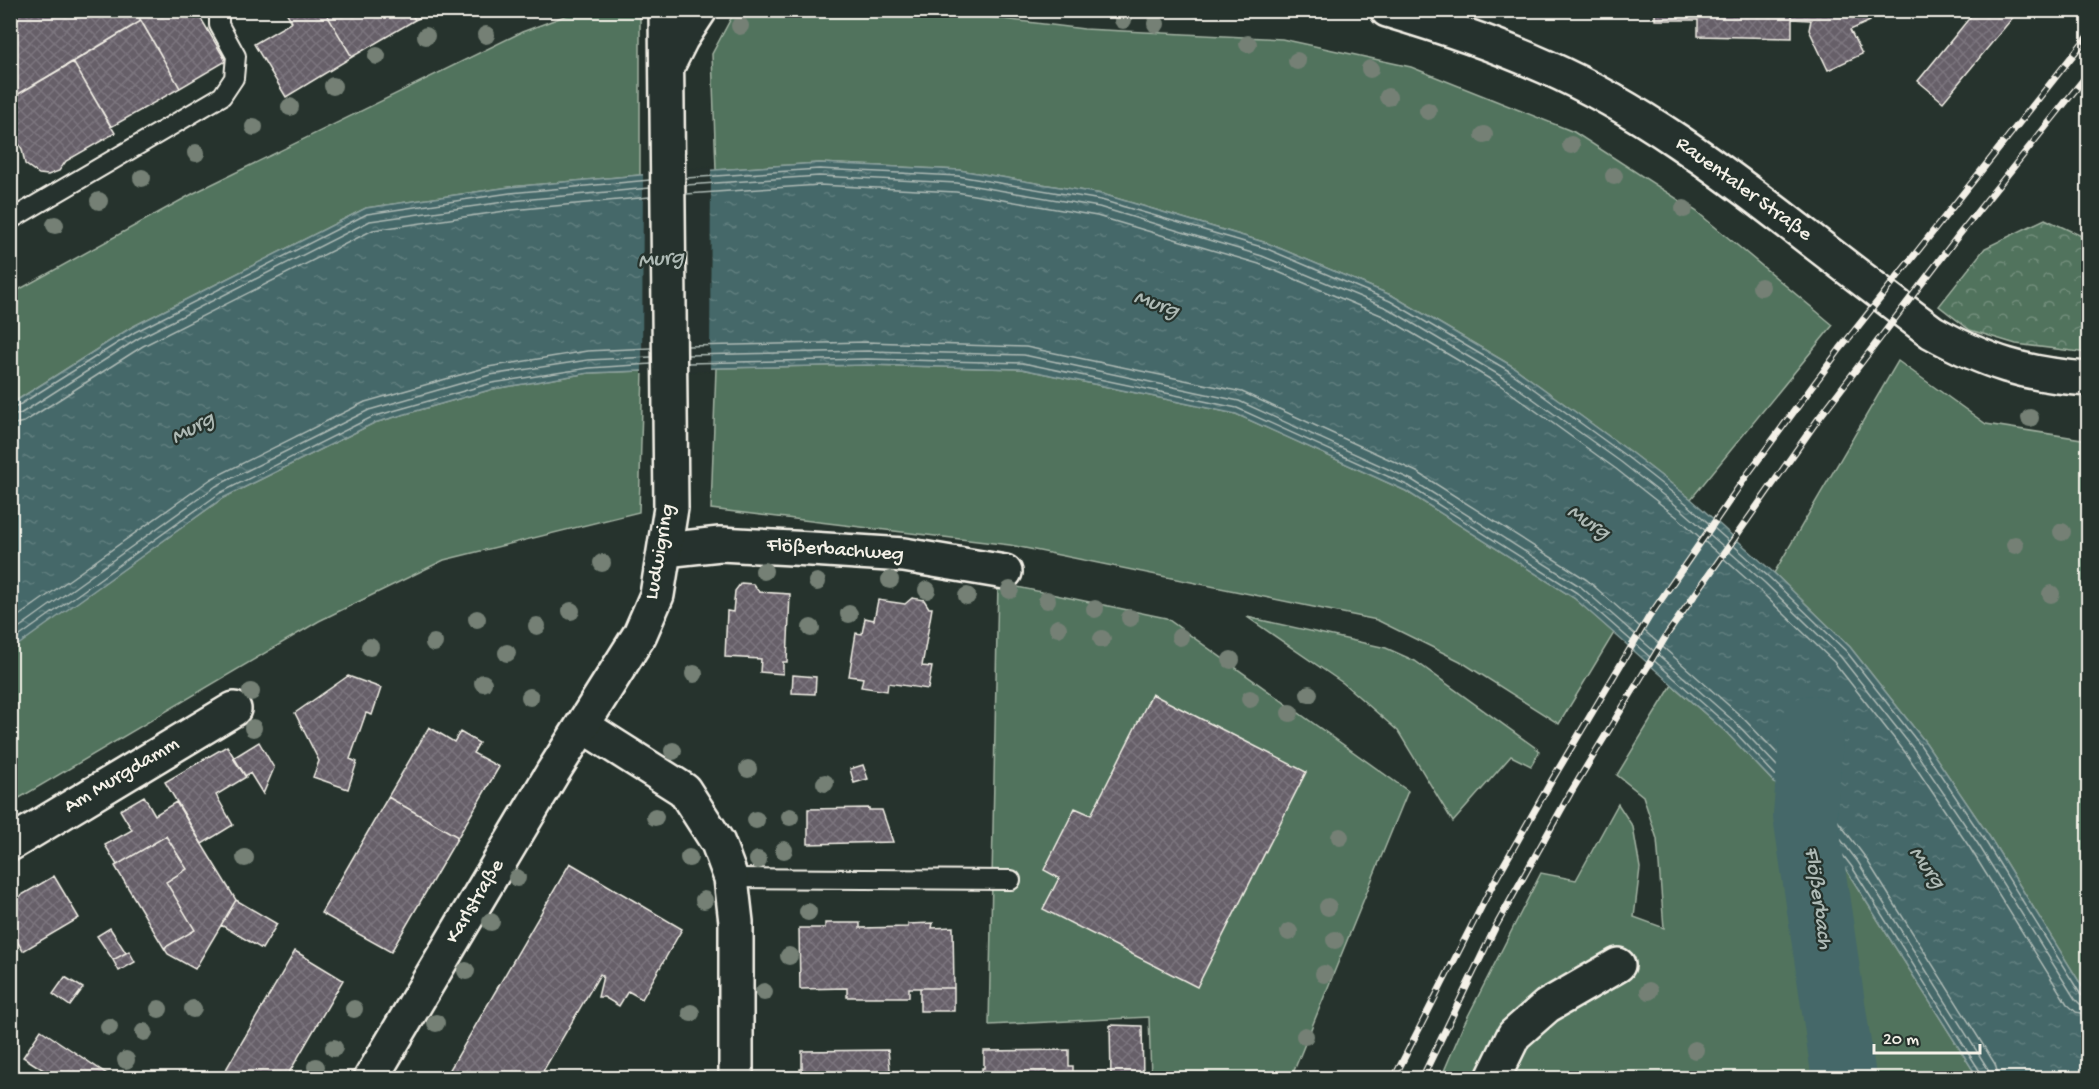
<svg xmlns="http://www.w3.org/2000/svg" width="2099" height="1089" font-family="'Gochi Hand',sans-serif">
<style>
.green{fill:#51735d;stroke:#a2b2a2;stroke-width:1.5}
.forest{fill:url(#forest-crowns);stroke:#a2b2a2;stroke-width:1.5}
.water{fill:url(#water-ripples);stroke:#8a9f9c;stroke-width:1.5}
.pier{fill:#26332d}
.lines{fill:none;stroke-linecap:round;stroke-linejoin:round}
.shore{stroke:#aebab5;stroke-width:1.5}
.river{stroke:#446869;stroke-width:64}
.building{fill:url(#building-cross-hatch);stroke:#f4f1e8;stroke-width:1.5}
.lane-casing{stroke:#f4f1e8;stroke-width:22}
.street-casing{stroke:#f4f1e8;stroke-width:38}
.secondary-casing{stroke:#f4f1e8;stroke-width:38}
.lane{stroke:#26332d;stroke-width:18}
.street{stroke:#26332d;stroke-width:33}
.secondary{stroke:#26332d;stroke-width:33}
.rail-casing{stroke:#f4f1e8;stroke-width:7}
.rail{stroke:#26332d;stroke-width:4.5;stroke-dasharray:14;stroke-linecap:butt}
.tree{fill:#748075}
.labels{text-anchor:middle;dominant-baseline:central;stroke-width:4.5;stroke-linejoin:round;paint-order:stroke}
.street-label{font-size:21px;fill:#f4f1e8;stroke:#26332d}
.water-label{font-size:22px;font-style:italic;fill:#aebab5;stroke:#26332d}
</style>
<defs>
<pattern id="forest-crowns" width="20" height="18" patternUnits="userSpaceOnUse" patternTransform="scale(1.5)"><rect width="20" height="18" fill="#51735d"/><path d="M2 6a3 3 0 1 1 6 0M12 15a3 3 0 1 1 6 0" fill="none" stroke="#738e7c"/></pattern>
<pattern id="water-ripples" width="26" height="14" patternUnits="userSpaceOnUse" patternTransform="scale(1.5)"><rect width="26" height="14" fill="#446869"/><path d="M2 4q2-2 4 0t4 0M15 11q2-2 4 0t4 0" fill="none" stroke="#607e7e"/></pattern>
<pattern id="building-cross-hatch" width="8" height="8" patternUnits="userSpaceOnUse" patternTransform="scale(1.5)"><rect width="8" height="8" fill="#665f68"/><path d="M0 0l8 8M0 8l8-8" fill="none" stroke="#7c767e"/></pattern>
</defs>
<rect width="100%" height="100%" fill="#26332d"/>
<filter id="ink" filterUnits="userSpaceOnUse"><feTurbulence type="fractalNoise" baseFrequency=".0167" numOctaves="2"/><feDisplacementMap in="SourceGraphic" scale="12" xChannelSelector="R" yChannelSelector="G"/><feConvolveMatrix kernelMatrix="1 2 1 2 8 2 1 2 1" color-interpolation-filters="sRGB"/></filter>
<g filter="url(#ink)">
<path class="green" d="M931 10 1084 29 1282 39 1411 67 1574 132 1696 211 1833 325 1691 499 1629 451 1512 366 1393 296 1267 243 1102 194 959 170 819 163 716 170 712 54 735 11Z
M578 11H640V175L510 187 366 208 132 327 11 404V294L194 193 522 32Z
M1898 361 1986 424 2088 440V996L1989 836 1926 743 1850 647 1774 573Z
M867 365 1022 369 1236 414 1406 491 1574 598 1614 633 1559 724 1460 661 1377 620 1010 545 711 509 716 368Z
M643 371 639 512 444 560 319 621 11 803 10 650 223 498 374 423 493 389 589 373Z
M998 583 1166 618 1408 791 1291 1078H1151L1149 1017 989 1025Z
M1247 617 1386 648 1415 661 1540 751 1531 766 1511 756 1453 822 1398 731 1343 683Z
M1672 685 1727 733 1805 815 1847 871 1978 1078H1441L1464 1024 1541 873 1576 880 1618 804 1633 827 1640 868 1634 917 1664 928 1657 839 1643 796 1617 775Z"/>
<path class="forest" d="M2045 219 2088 239V353L2016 344 1970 330 1939 306 1985 248Z"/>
<path class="water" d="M819 163 959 170 1102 194 1267 243 1393 296 1512 366 1629 451 1691 499 1774 573 1850 647 1926 743 1989 836 2088 996V1078H1978L1847 871 1805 815 1727 733 1574 598 1406 491 1236 414 1022 369 867 365 716 368 589 373 493 389 374 423 223 498 11 650V404L132 327 366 208 510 187 640 175Z"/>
<path class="pier" d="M711 167 710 371 642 374 643 172Z"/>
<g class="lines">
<path class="shore" d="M686 178 819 169 958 176 1101 200 1265 248 1390 301 1509 371 1626 456 1687 504 1770 578 1846 651 1921 746 1984 839 2081 995 2088 998
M686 185 819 176 957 183 1099 207 1262 256 1387 308 1504 378 1621 462 1682 510 1765 583 1840 656 1915 751 1978 844 2075 999 2080 1004 2088 1006
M686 194 819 185 956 192 1097 216 1259 264 1383 316 1500 385 1616 469 1677 517 1759 590 1834 662 1908 756 1970 848 2067 1004 2076 1012 2088 1015
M687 346 867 342 1026 347 1242 392 1417 472 1587 580 1743 718 1822 800 1865 857 1995 1064 1999 1078
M687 355 867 351 1024 355 1239 401 1412 480 1581 587 1737 724 1815 806 1858 862 1988 1069 1990 1078
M688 363 867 359 1023 363 1237 408 1409 486 1577 593 1732 729 1809 811 1852 867 1981 1073 1982 1078
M10 408 16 407 135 332 367 214 510 193 650 180
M10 416 20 414 139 338 370 221 511 201 650 188
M10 425 24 422 143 346 373 230 512 210 650 197
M10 622 211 479 365 402 488 367 587 351 651 348
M10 634 216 486 369 410 490 375 588 360 651 357
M10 643 220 493 372 417 492 383 589 368 652 364"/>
<path class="river" d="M1812 727 1805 815 1844 1078"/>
</g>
<path class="building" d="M10 10H57L59 14 66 10H135L141 21 10 99Z
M135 10H196L226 61 180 88Z
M285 10H324L352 57 286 97 254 44 292 22Z
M324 10H409L415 20 352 57Z
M409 10H436L415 20Z
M1655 10H1792V38L1698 36V20H1655Z
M1792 10H1865L1870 21 1850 30 1862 54 1828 70 1809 30 1811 20 1792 19Z
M1976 10H2019L1943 102 1918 81Z
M2049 10H2061L2056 17Z
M141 21 180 88 111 127 73 62Z
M73 62 115 133 66 161 59 171 48 175 39 174 25 164 22 149 10 129V99Z
M741 583 753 584 759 592 790 594 787 662H783V674L760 672 761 659 725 657 727 611 733 612 735 591Z
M912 598 924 600 929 608H932L922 666 932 667 928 689 888 683 887 691 861 687 863 678 849 676 856 633 862 634 865 618 874 620 878 600 905 604Z
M793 675 816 677 815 694 792 693Z
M348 676 381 688 372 715 366 713 350 759 357 762 348 789 313 777 319 761 295 713Z
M1152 694 1306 772 1197 987 1043 909 1059 878 1044 870 1075 808 1091 815Z
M429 727 454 742 460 732 479 743 473 753 499 767 458 837 388 797Z
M259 742 274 768 263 794 250 773 245 776 233 758Z
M227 746 246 777 216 795 233 825 202 844 165 782Z
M863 765 868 779 854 783 850 769Z
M144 796 155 815 176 802 236 900 195 969 168 954 164 948 195 930 166 882 187 869 166 836 117 865 105 845 132 830 120 810Z
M388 797 458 837 391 952 321 913Z
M869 808V810H882L893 842 808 844V809Z
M166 836 187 869 166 882 195 930 164 948 115 866Z
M570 863 682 929 642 999 628 991 619 1006 604 997H598L603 976 600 974 539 1078H445Z
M54 876 79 918 23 951 10 930V902Z
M236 900 277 924 262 949 221 925Z
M825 923H860V928L908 927V924L933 923 932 928 953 927 954 988H909V997H847V988L800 989 799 928H825Z
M110 928 126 953 113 960 97 936Z
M129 951 135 962 119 971 113 960Z
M295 951 343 980 286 1078H221Z
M65 977 83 988 70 1006 53 994Z
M920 988H954V1011H920Z
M1110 1025 1142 1026 1143 1078H1111Z
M41 1030 113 1078H56L23 1057Z
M888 1050 891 1078H800V1069H802V1051Z
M1069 1050V1066H1073V1078H982V1068H984V1051Z"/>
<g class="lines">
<g class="lane-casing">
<path id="lane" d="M10 220 222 96 234 78 236 56 219 25V10
M731 878 1011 880"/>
</g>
<g class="street-casing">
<path id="street" d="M665 550 720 544 811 549 904 555 1005 572
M583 726 684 790 718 843 731 878 736 922V1078
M10 844 234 709
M1493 1078 1514 1035 1547 1006 1618 965"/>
</g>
<g class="secondary-casing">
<path id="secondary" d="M1387 10C1441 26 1495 44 1546 67 1639 108 1721 170 1801 232 1845 266 1888 299 1932 332 1986 362 2026 375 2088 379
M667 67 681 39 700 10
M371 1078 553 772 640 634 657 595 671 508 666 10"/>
</g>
<use href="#lane" class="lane"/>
<use href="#street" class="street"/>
<use href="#secondary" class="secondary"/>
<g class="rail-casing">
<path id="rail" d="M1394 1078 1493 884 1552 780 1649 617 1747 475 1840 349 2088 36
M1422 1078 1496 926 1571 792 1668 633 1819 418 1958 236 2088 74"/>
</g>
<use href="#rail" class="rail"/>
</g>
<g class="tree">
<circle cx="1123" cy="20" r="9"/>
<circle cx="1156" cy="24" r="9"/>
<circle cx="740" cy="26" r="9"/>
<circle cx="486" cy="35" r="9"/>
<circle cx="426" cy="36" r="9"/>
<circle cx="1248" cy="44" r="9"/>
<circle cx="377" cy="56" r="9"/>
<circle cx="1297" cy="61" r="9"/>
<circle cx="1370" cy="69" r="9"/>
<circle cx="333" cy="86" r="9"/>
<circle cx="1388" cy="97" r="9"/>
<circle cx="290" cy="107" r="9"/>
<circle cx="1428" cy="111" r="9"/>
<circle cx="254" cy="127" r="9"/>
<circle cx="1484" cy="135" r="9"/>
<circle cx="1571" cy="145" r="9"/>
<circle cx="196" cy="153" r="9"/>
<circle cx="1614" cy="176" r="9"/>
<circle cx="142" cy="178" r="9"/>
<circle cx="99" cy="201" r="9"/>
<circle cx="1684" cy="209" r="9"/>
<circle cx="55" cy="225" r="9"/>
<circle cx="1761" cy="287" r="9"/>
<circle cx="2030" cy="418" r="9"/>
<circle cx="2062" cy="532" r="9"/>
<circle cx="2015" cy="545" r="9"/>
<circle cx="602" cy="563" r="9"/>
<circle cx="764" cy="571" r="9"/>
<circle cx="890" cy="580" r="9"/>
<circle cx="817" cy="582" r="9"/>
<circle cx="927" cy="590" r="9"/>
<circle cx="1010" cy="590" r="9"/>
<circle cx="2051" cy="594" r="9"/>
<circle cx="967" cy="596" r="9"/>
<circle cx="1047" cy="600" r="9"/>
<circle cx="1095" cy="609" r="9"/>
<circle cx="571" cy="611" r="9"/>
<circle cx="849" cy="614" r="9"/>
<circle cx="1130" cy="618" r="9"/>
<circle cx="477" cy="619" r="9"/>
<circle cx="537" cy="626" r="9"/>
<circle cx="811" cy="628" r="9"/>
<circle cx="1058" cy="628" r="9"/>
<circle cx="1180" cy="637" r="9"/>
<circle cx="1102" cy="639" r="9"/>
<circle cx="434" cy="643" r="9"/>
<circle cx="370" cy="647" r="9"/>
<circle cx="507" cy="653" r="9"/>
<circle cx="1231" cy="660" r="9"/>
<circle cx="694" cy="674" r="9"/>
<circle cx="483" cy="683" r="9"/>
<circle cx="251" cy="692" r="9"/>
<circle cx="1309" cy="694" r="9"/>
<circle cx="530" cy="697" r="9"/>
<circle cx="1250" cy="699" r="9"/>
<circle cx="1290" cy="713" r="9"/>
<circle cx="253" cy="728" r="9"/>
<circle cx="673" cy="751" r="9"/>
<circle cx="748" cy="769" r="9"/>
<circle cx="825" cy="783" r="9"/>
<circle cx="655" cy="817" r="9"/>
<circle cx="790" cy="817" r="9"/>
<circle cx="756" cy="820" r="9"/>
<circle cx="1340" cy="837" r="9"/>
<circle cx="784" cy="850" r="9"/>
<circle cx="245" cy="858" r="9"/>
<circle cx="689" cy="858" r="9"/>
<circle cx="758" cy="860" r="9"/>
<circle cx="517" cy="878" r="9"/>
<circle cx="704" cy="900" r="9"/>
<circle cx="1328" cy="907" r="9"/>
<circle cx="808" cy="912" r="9"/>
<circle cx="491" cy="922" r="9"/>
<circle cx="1289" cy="932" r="9"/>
<circle cx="1335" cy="940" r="9"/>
<circle cx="789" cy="956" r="9"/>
<circle cx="466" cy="971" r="9"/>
<circle cx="1324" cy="974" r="9"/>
<circle cx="1649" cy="991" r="9"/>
<circle cx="764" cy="992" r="9"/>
<circle cx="159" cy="1009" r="9"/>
<circle cx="193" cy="1009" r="9"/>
<circle cx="354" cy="1009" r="9"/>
<circle cx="691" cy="1013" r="9"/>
<circle cx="436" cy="1023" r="9"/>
<circle cx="109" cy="1027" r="9"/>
<circle cx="144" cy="1032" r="9"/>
<circle cx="1305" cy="1036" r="9"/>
<circle cx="334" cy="1048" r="9"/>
<circle cx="1695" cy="1050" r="9"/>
<circle cx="126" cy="1060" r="9"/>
<circle cx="316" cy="1067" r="9"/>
</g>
</g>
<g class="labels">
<g class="street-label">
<text transform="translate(1743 190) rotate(36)">Rauentaler Straße</text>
<text transform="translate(835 551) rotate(4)">Flößerbachweg</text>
<text transform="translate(661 552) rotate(-80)">Ludwigring</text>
<text transform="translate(122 776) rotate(-31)">Am Murgdamm</text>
<text transform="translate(476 902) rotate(-59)">Karlstraße</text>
</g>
<g class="water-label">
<text transform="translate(661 260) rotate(-6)">Murg</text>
<text transform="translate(1156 305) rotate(19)">Murg</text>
<text transform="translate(193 429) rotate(-29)">Murg</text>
<text transform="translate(1588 523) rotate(33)">Murg</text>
<text transform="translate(1926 868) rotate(54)">Murg</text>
<text transform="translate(1817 898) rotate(82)">Flößerbach</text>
</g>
</g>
<rect width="2099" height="1089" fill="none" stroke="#26332d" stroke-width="36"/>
<rect x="18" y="18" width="2063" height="1053" fill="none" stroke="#f4f1e8" stroke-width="2" filter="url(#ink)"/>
<path d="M1874 1044v9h106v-9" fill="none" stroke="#f4f1e8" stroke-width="3"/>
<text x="1883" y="1044" font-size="18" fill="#f4f1e8" stroke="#26332d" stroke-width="4.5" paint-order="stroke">20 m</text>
</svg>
